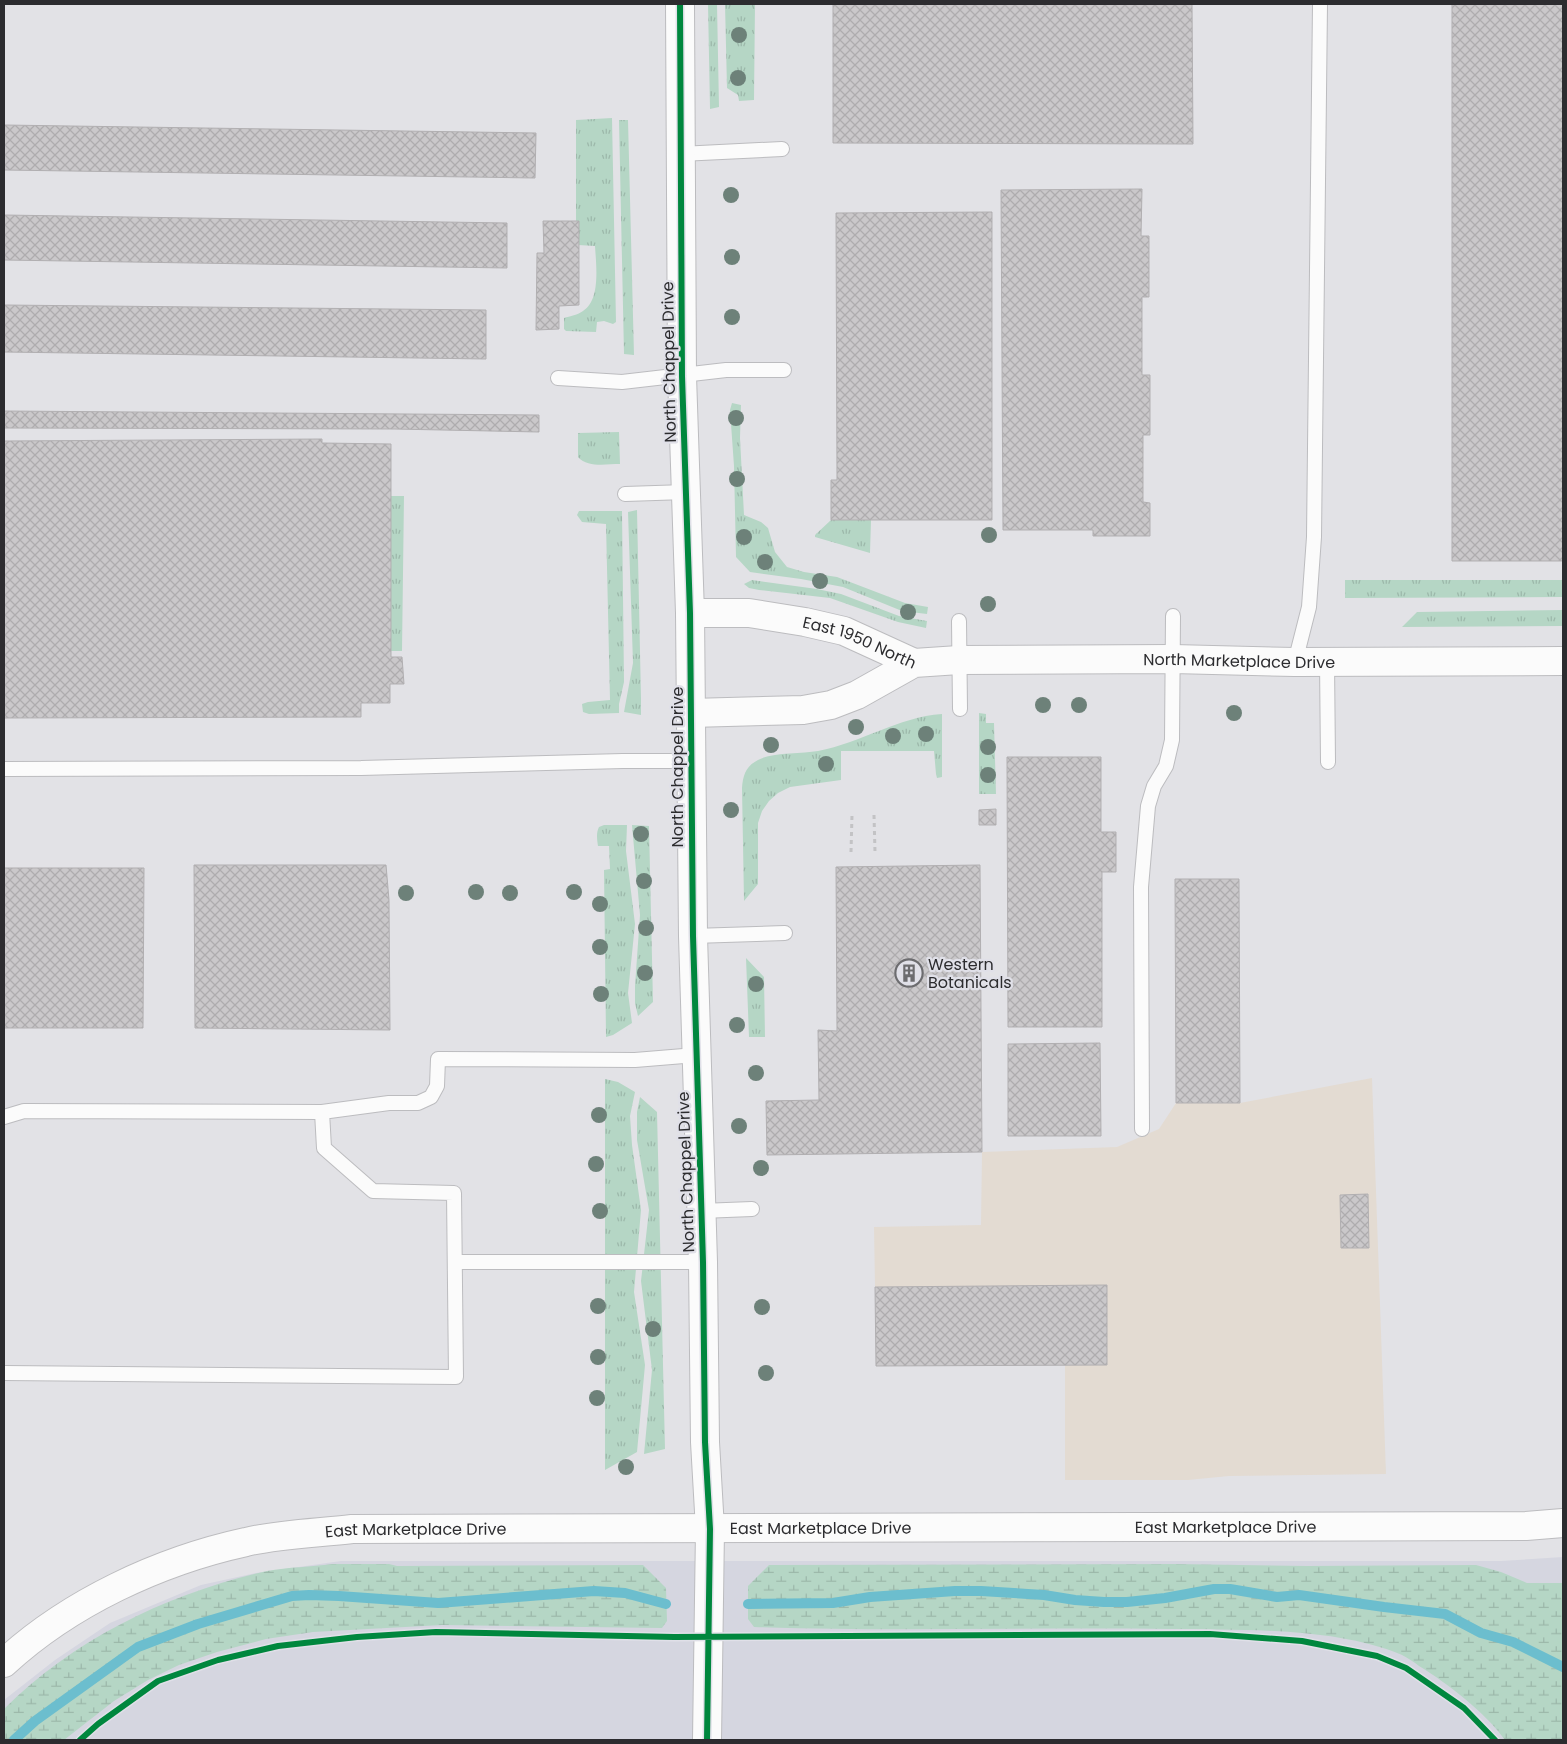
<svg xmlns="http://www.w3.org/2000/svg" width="1567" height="1744" font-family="Poppins,sans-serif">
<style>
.industrial{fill:#e3dbd2}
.built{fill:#d5d6e0}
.grass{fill:url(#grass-tufts)}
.wetland{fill:url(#wetland-marsh)}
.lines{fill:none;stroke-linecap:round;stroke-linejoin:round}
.stream{stroke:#6cbece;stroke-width:10}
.building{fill:url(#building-cross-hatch);stroke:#b1afb1}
.service-casing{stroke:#bcbcbf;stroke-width:16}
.minor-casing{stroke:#bcbcbf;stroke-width:30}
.tertiary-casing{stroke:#bcbcbf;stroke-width:30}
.path{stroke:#c3c3c5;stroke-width:3;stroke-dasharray:4 4;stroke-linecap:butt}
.service{stroke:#fbfbfb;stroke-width:14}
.minor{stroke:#fbfbfb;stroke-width:28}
.tertiary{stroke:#fbfbfb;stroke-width:28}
.cycleway-casing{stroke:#e0e0e8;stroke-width:9}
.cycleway{stroke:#00873e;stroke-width:6}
.tree{fill:#6d8179}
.labels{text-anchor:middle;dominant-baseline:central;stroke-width:4.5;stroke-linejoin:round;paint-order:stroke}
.street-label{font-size:16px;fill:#2c2c2f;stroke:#e0e0e8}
.poi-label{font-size:16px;fill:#2c2c2f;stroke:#e0e0e8;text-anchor:start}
</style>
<defs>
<pattern id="grass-tufts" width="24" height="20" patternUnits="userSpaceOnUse" patternTransform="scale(1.25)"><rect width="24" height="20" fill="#b5d6c5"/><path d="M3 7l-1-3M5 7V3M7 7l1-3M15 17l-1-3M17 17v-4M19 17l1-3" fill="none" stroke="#9cb8aa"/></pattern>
<pattern id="wetland-marsh" width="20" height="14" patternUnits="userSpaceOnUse" patternTransform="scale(1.25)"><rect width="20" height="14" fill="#b5d6c5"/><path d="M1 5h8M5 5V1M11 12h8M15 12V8" fill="none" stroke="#9cb8aa"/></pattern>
<pattern id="building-cross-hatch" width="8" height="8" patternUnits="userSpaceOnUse" patternTransform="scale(1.25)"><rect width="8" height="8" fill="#cac8ca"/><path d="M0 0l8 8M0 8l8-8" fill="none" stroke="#aeacae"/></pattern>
</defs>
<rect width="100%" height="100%" fill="#e2e2e6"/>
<path class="industrial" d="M1372 1078 1386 1474 1229 1476 1188 1480H1065V1365L875 1287 874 1227 981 1225 982 1152 1117 1147 1159 1129 1176 1103H1240Z"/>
<path class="built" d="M1563 1557V1740H4V1700L55 1660 110 1623 201 1585 256 1573 341 1561H1501Z"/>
<path class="grass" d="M708 4H717L719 107 710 109Z
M725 4H755L754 100 739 101 738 95 727 88Z
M612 118 616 322 613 324 604 321 597 322 596 332 566 331 564 329V318C570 316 578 315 583 311 601 300 596 264 595 246L578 245 579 221H576V120Z
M619 120H628L634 355 624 354Z
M732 403 741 405 740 438 744 515 761 522 768 528 775 552 787 567 804 572 837 577 905 603 928 607 927 614 902 611 843 587 801 579 750 572 736 557 734 466 730 410Z
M619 432 620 464C606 464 588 468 578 457V433Z
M391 496H404L402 651H391Z
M637 510 641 699V715L624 712 633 663 628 512Z
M579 511H622L624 682 619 704V713L589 714 583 712 582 704 588 702 610 700 606 524 582 522 577 515Z
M831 520H871L870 553 815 537V535Z
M752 580 817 589 841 594 899 616 927 621 926 628 898 622 830 598 759 590 749 588 744 584Z
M1345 580H1563V597L1345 598Z
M1563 610V626L1402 627 1417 612Z
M979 713 986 714V723H994L996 794H979Z
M942 714V777L937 778 936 774 934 751H841V780L790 787 778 793 769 801 762 811 758 823V884L744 901 742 788C743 775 746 766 758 760 772 752 801 754 818 751 861 743 898 717 942 714Z
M604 825H627L626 851 635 924 628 993 632 1023 613 1035 606 1037 604 870 610 869 609 846H598C597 839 596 833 599 827Z
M632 825 649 826 653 1002 638 1016 635 1003V986L640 915Z
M746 958 764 977 765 1037H749Z
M605 1079 618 1082 635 1092 630 1116 632 1145 641 1210 634 1292 645 1365 637 1452 605 1470Z
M640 1097 657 1112 665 1449 644 1454 652 1370 641 1281 649 1210 637 1140V1112Z"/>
<path class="wetland" d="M332 1564H389L397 1566 643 1565 666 1588 667 1621 662 1628 442 1625 313 1632 266 1639 217 1652 179 1665 148 1680 114 1701 64 1740H4V1709C75 1638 170 1593 267 1571 288 1567 311 1567 332 1564Z
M1175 1564 1307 1566 1476 1565 1501 1572 1527 1583H1563V1740H1505C1486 1713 1447 1683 1419 1666 1414 1662 1408 1658 1402 1655 1335 1627 1241 1630 1169 1629 1031 1627 892 1632 754 1627L748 1619V1586L769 1565Z"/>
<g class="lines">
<path class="stream" d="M748 1604 833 1603 870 1597 955 1591H981L1044 1595 1075 1600 1104 1602H1127L1165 1598 1214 1589H1230L1277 1597 1299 1595 1384 1607 1445 1614 1481 1633 1513 1642 1563 1667
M14 1740 35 1721 138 1647 198 1624 292 1596 309 1595 339 1596 438 1603 594 1591 625 1593 666 1604"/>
</g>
<path class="building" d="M833 4H1192L1193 144 833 143Z
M1452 4H1563V561H1452Z
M4 125 536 133 535 178 4 170Z
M1142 189 1141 236H1149V297H1142V375H1150V435H1143V502L1150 503V536H1093V530H1003L1001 190Z
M992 212V520H831V480H837L836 213Z
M4 215 507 223V268L4 260Z
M543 221H579V305L559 306V329L536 330 537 253H544Z
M4 305 486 310V359L4 352Z
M4 411 539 415V432L394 429 4 428Z
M322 439V443L391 444V657H402L404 684H390V703H361V717L4 718V441Z
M1007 757H1101V832H1116V872H1102V1027H1008Z
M996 809V825H979V810Z
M194 865H386L389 900 390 1030 195 1028Z
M980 865 982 1152 767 1155 766 1101 819 1100 818 1030 837 1031 836 867Z
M4 868H144L143 1028H4Z
M1175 879H1239L1240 1103H1176Z
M1100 1043 1101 1136H1008V1044Z
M1368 1194 1369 1248H1341L1340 1195Z
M1107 1285V1365L876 1366 875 1287Z"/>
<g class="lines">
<g class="service-casing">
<path id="service" d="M680 154 782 149
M558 378 622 382 726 370H784
M625 494 686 492
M959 621 960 709
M1295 662 1309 607 1314 537 1320 4
M1327 662 1328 762
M4 769 361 768 623 761H690
M693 936 785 933
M4 1117 24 1111 322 1112 389 1103H418L431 1097 437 1086 438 1059 635 1060 696 1055
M1142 1129 1141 887 1148 806 1154 786 1166 766 1172 740 1173 616
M701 1211 752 1209
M455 1262H703
M4 1373 456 1377 454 1193 373 1191 324 1148 322 1112"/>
</g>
<g class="minor-casing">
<path id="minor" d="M707 1740 710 1529"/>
</g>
<g class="tertiary-casing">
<g id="tertiary">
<path d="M680 4 682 376 690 613 693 936 703 1262 705 1442 710 1529"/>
<path id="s1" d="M690 613H749L805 622 844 631 914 663"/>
<path id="s2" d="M691 713 803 710 831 705 857 695 914 663 959 660 1173 659 1295 662 1563 661"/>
<path id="s3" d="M4 1663C69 1603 159 1561 246 1542 278 1534 318 1533 352 1529L1526 1526 1563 1523"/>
</g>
</g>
<path class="path" d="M874 815 875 852
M851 852 852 815"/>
<use href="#service" class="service"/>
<use href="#minor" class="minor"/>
<use href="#tertiary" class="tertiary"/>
<g class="cycleway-casing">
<path id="cycleway" d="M680 4 682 376 690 613 693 936 703 1262 705 1442 710 1529 707 1740
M80 1740 98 1724 158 1681 218 1660 278 1646 357 1637 436 1632 674 1637 1210 1634 1302 1641 1377 1656 1406 1668 1464 1708 1495 1740"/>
</g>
<use href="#cycleway" class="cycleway"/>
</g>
<g class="tree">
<circle cx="739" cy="35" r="8"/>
<circle cx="738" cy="78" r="8"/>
<circle cx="731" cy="195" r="8"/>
<circle cx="732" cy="257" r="8"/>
<circle cx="732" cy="317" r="8"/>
<circle cx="736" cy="418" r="8"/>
<circle cx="737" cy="479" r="8"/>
<circle cx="989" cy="535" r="8"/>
<circle cx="744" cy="537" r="8"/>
<circle cx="765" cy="562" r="8"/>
<circle cx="820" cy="581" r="8"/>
<circle cx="988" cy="604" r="8"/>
<circle cx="908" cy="612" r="8"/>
<circle cx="1043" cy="705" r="8"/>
<circle cx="1079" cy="705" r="8"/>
<circle cx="1234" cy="713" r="8"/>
<circle cx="856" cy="727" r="8"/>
<circle cx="926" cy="734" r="8"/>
<circle cx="893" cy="736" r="8"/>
<circle cx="771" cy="745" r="8"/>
<circle cx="988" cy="747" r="8"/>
<circle cx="826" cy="764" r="8"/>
<circle cx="988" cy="775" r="8"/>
<circle cx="731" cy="810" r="8"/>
<circle cx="641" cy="834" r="8"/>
<circle cx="644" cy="881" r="8"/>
<circle cx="476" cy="892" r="8"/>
<circle cx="574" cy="892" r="8"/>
<circle cx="406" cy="893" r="8"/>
<circle cx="510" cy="893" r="8"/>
<circle cx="600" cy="904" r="8"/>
<circle cx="646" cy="928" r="8"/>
<circle cx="600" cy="947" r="8"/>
<circle cx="645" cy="973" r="8"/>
<circle cx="756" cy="984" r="8"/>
<circle cx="601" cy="994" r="8"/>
<circle cx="737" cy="1025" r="8"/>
<circle cx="756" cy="1073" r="8"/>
<circle cx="599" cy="1115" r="8"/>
<circle cx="739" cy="1126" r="8"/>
<circle cx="596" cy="1164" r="8"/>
<circle cx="761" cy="1168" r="8"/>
<circle cx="600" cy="1211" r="8"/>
<circle cx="598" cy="1306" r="8"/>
<circle cx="762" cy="1307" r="8"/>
<circle cx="653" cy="1329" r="8"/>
<circle cx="598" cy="1357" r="8"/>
<circle cx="766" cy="1373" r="8"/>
<circle cx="597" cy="1398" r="8"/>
<circle cx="626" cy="1467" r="8"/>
</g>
<defs>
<g id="building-ring" transform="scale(1.4375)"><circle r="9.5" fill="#e0e0e8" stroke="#6c6c6f" stroke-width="1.5"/><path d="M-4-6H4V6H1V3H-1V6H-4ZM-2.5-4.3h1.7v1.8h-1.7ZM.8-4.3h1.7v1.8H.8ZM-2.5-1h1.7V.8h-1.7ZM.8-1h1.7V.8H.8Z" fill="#6c6c6f"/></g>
</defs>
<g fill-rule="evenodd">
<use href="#building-ring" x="909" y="973"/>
</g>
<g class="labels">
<g class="street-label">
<text transform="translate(669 362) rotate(-91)">North Chappel Drive</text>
<text stroke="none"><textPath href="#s1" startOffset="174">East 1950 North</textPath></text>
<text stroke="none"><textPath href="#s2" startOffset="559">North Marketplace Drive</textPath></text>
<text transform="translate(677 767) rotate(-90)">North Chappel Drive</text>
<text transform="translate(686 1172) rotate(-92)">North Chappel Drive</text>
<text stroke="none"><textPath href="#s3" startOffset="1254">East Marketplace Drive</textPath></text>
<text stroke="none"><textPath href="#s3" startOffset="849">East Marketplace Drive</textPath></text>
<text stroke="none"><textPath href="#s3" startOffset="444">East Marketplace Drive</textPath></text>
</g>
<g class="poi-label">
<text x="928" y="964">Western<tspan x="928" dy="18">Botanicals</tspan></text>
</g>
</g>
<rect width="1567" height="1744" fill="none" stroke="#2c2c2f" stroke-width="10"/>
</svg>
